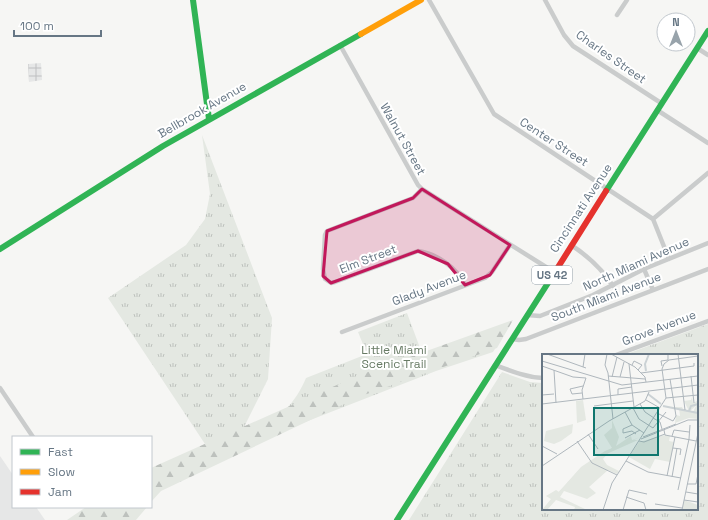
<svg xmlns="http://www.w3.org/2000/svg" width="708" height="520" font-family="'Space Grotesk',sans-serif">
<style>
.built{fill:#e6e7e7}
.industrial{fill:url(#industrial-grid)}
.grass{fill:url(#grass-tufts)}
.forest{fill:url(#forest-firs)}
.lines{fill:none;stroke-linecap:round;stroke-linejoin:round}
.street{stroke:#cacccc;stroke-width:4.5}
.fast{stroke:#30b455;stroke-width:6}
.slow{stroke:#ff9f0a;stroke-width:6}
.jam{stroke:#e5322d;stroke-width:6}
.marked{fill:#c2185b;fill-opacity:0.2;stroke:#c2185b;stroke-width:3;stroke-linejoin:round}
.labels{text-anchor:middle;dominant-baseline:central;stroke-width:4;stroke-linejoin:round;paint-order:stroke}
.shield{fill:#fff;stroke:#949fa9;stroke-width:1}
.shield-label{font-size:11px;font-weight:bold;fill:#667684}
.street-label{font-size:12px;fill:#667684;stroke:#fff}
.park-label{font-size:12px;fill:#687b65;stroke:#fff}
.inset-river{fill:none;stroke:#cbd2d5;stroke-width:2}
.inset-road{fill:none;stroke:#afb7bd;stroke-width:1}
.view{fill:#0f766e;fill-opacity:0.15;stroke:#0f766e;stroke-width:2}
.inset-edge{fill:none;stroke:#667684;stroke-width:2}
</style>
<defs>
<pattern id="industrial-grid" width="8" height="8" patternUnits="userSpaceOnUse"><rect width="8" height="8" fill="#e6e7e7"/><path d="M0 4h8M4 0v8" fill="none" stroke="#bec0c1"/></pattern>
<pattern id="grass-tufts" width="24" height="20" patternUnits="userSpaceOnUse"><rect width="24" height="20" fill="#e4e8e2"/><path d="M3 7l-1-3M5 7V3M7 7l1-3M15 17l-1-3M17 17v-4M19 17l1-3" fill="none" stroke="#bdc1bd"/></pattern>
<pattern id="forest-firs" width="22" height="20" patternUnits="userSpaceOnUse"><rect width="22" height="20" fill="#e4e8e2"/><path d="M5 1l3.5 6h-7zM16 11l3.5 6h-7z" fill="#bdc1bd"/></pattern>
</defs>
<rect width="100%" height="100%" fill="#f6f6f4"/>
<path class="built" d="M0 456 13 475V507H36L45 520H0Z"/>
<path class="industrial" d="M41 63 42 80 29 82 28 64Z"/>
<path class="grass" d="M202 135 272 318 268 379 244 427 236 430 285 410C294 401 301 390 306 378L367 354 358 332 407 313 423 356 512 322 493 352 436 371 277 433 205 444 108 298 186 245 205 219 210 194Z
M708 324V520H409L502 372 530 382 543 383V509H697V355H624Z"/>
<path class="forest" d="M513 320 497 348 361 396 161 491 151 502V468L357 376Z
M86 507H147L136 520H67Z"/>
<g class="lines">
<path class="street" d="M429 0 494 114 653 219 669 259
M545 0 564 35 573 46 661 103
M617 15 627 0
M340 45 418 185 422 189 554 272
M697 48 708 55
M657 110 708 143
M422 189 413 198 327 231 325 235 323 269 325 279 331 283 335 282 418 251C436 253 457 268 465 285
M653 219 708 173
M571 245C588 256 602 269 613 286
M644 269 653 290
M527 315 540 316 593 295 644 269 708 243
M342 332 485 278 492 272 510 245
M512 339 519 340 526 339 708 269
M616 355 708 321
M495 365C511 371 526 377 543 378
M0 388 33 437"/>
<path class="fast" d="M193 0 209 119
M606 191 708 31
M0 249 163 146 361 34
M397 520 555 272"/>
<path class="slow" d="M361 34 421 0"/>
<path class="jam" d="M555 272 606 191"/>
</g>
<path class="marked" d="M422 189 510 245 490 275 465 285 448 264 418 251 331 283 323 276 327 231 413 198Z"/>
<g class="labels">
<rect class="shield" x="532" y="266" width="40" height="18" rx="3"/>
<g class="shield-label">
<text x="552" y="275">US 42</text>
</g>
<g class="street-label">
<text transform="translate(611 57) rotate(35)">Charles Street</text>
<text transform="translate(202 110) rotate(-30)">Bellbrook Avenue</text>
<text transform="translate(403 139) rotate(61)">Walnut Street</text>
<text transform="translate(554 142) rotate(33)">Center Street</text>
<text transform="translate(581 208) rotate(-57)">Cincinnati Avenue</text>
<text transform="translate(368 259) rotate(-21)">Elm Street</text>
<text transform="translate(636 264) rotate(-24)">North Miami Avenue</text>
<text transform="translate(429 288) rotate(-21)">Glady Avenue</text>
<text transform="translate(606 297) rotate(-21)">South Miami Avenue</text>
<text transform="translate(659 328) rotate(-21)">Grove Avenue</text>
</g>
<g class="park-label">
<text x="394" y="350">Little Miami<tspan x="394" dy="14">Scenic Trail</tspan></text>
</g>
</g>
<g transform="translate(542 354)">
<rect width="156" height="156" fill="#f6f6f4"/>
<path d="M155 50 156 56 153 60H156V65L147 64 133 69 134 61 138 62 137 54 151 58ZM70 66 77 83 74 92 89 82 90 86H96L60 102 0 156 37 116 70 94 62 81 70 74ZM123 81 128 82 127 87 132 88 128 108 113 105 108 115 87 103 97 88Z" fill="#e4e8e2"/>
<path d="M150 43 151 49 155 47 156 50 148 57 153 58 156 54V60L138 62 139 57 133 53H140L141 55 147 57 142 47 149 46ZM31 70 30 79 19 87 12 90 2 87 4 77ZM98 83 67 98 61 105 65 111 77 117 75 120 66 116 47 133 54 139 45 145 22 137 18 143 45 156H32L33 153 14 146 5 156H0L9 145 4 142 14 136 17 138 39 113 63 97Z" fill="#e4e8e2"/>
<path d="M41 46 44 66 35 69 34 47Z" fill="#e4e8e2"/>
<path d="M142 146 156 151V156H140Z" fill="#e4e8e2"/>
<path class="inset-river" d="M104 17 103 10 107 0M106 40 119 50M121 52 156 59M147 57 149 52 156 50"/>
<path class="inset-road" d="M5 0 44 14M65 0 63 11 66 19 71 65M69 0 93 13 103 23 104 28M136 0 143 56M0 7 80 31 156 22M87 10 92 53M90 11 92 7 100 11 96 16M0 12 31 23 44 24 40 36 41 45M120 12 119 7 126 6V0M41 13 43 0M12 16 14 49M99 19 152 12V9M66 22 103 25M149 22 152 49M70 23 75 3M78 23 82 8M128 25 134 62 131 67M40 39 30 40 28 35 41 32M0 41 12 40M76 41V35L90 33M124 44 156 41M104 46 118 54M0 50 156 31M98 50 103 58 112 64M52 52 91 47M91 54 97 65 111 74M83 58 90 71 102 79M115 59 131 67M111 64 118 68 120 75M90 71 81 75V79L90 77 94 80M111 74 124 58M122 76 123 81 154 87M46 80 56 95M130 82 132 76 147 78M101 83 134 70M83 84 98 76M99 85 146 66H156M147 85 148 71M35 87 50 109 75 121M97 87 102 88 123 80M0 92 15 100M131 94 139 95 138 101M84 107 106 118 139 124M0 112 67 67 103 47 107 38M125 122 133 83M130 123 135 94M145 130H154L156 120M136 136 147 85M144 138 156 140M84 143 102 149 104 156M142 146 156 148M113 150 140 154M61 156 70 129 124 44 120 15 122 10 127 6 156 2M81 156 87 136 105 140M140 156 156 79"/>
<path class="view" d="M52 54H116V101H52Z"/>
<rect width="156" height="156" class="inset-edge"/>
</g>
<rect x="12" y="436" width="140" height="72" fill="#ffffff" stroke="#c2c8ce"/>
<rect x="20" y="449" width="20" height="6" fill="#30b455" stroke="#c2c8ce"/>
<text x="48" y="456" font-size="12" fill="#667684">Fast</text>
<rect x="20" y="469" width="20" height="6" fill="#ff9f0a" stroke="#c2c8ce"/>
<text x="48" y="476" font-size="12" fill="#667684">Slow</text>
<rect x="20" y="489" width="20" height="6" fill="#e5322d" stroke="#c2c8ce"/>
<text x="48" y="496" font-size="12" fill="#667684">Jam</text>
<g transform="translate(676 32)"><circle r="19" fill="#ffffff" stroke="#c2c8ce"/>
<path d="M0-3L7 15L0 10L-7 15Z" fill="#98a3ab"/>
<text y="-6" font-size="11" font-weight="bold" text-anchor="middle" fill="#667684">N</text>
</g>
<path d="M14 30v6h87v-6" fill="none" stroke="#667684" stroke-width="2"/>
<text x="20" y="30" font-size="12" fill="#667684" stroke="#ffffff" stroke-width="3" paint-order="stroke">100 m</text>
</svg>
